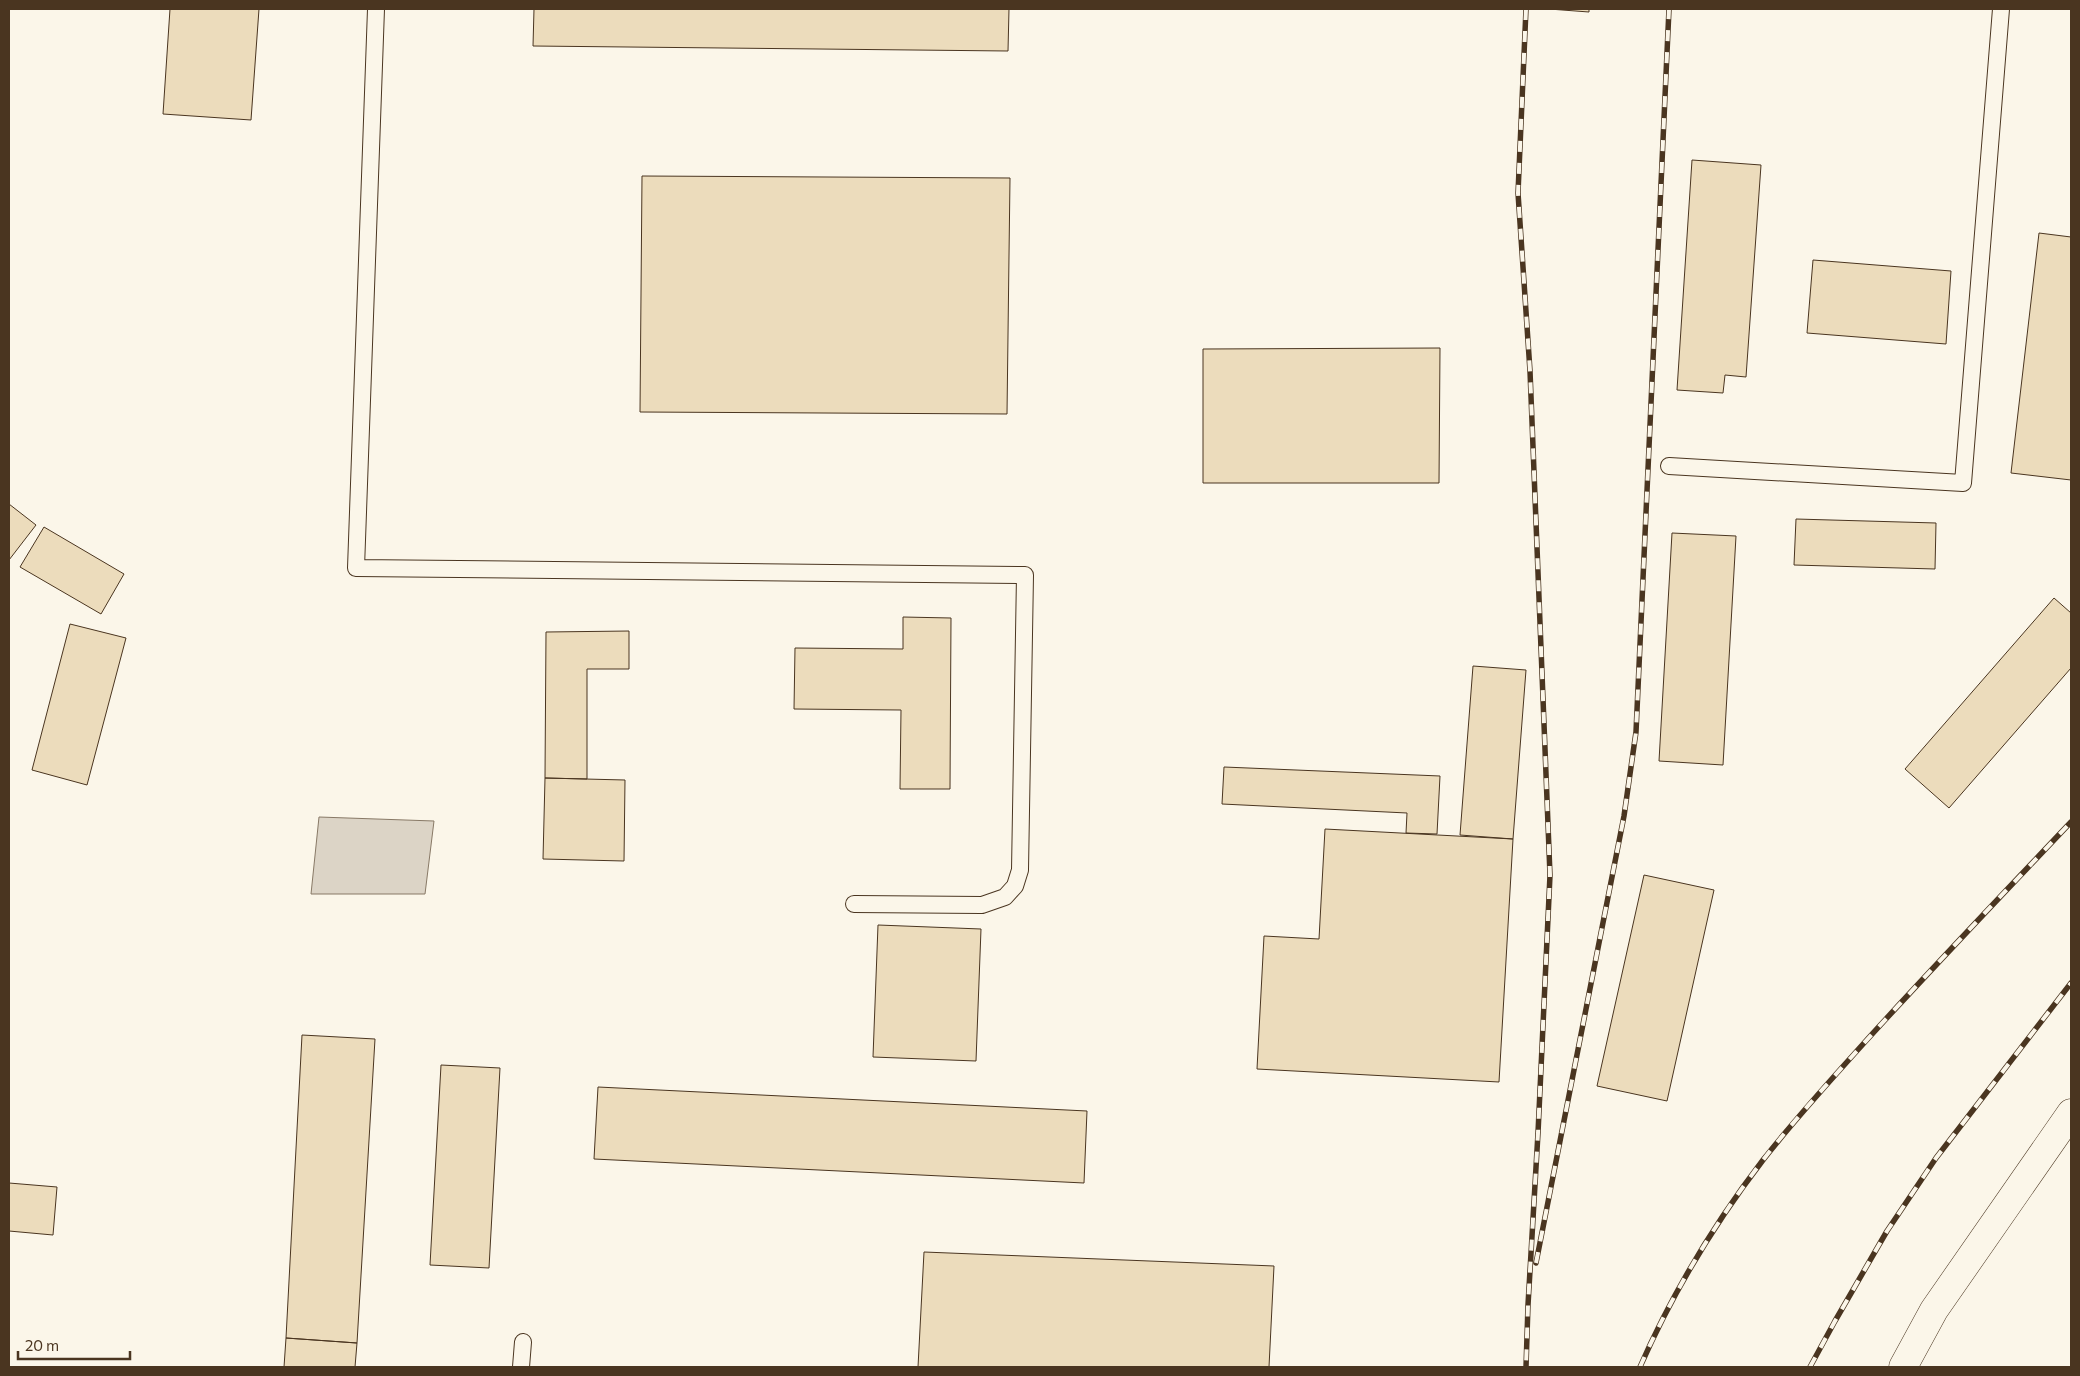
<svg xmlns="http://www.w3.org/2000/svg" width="2080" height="1376" font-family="Commissioner,sans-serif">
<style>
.water{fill:#dcd4c6;stroke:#887966}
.building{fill:#ecdcbc;stroke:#4a3520}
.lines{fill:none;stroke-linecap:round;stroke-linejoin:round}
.service-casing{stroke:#4a3520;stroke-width:18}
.minor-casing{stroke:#4a3520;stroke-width:29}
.service{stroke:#fbf6e9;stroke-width:16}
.minor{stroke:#fbf6e9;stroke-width:28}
.rail-casing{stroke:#4a3520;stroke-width:5.5}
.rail{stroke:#fbf6e9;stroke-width:4;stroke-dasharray:11;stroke-linecap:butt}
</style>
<rect width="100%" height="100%" fill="#fbf6e9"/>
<path class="water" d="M319 817 434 821 425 894H311Z"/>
<path class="building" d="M170 9H259L251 120 163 114Z
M534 9H1009L1008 51 533 46Z
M1549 9H1589V12Z
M1692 160 1761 165 1746 377 1725 375 1723 393 1677 390Z
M642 176 1010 178 1007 414 640 412Z
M2039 233 2071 237V480L2011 473Z
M1813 260 1951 271 1946 344 1807 333Z
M1440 348 1439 483H1203V349Z
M9 504 36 525 9 560Z
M1796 519 1936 523 1935 569 1794 565Z
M44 527 124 574 101 614 20 567Z
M1672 533 1736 536 1723 765 1659 761Z
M2054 598 2071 613V668L1949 808 1905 769Z
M903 617 951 618 950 789H900L901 710 794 709 795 648 903 649Z
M70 624 126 638 87 785 32 770Z
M629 631V669H587V779L545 778 546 632Z
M1473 666 1526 670 1513 839 1460 835Z
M1224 767 1440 776 1437 834 1406 833 1407 813 1222 804Z
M545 778 625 780 624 861 543 859Z
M1325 829 1513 839 1499 1082 1257 1069 1264 936 1319 939Z
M1644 875 1714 890 1667 1101 1597 1086Z
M878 925 981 929 976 1061 873 1057Z
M302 1035 375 1039 357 1343 286 1338Z
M441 1065 500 1068 489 1268 430 1265Z
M598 1087 1087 1111 1084 1183 594 1159Z
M9 1183 57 1187 53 1235 9 1231Z
M924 1252 1274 1266 1269 1367H918Z
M286 1338 357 1343 355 1367H284Z"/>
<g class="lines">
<g class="service-casing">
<path id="service" d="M376 9 356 568 1025 575 1020 870 1015 886 1005 897 982 905 854 904
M1669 466 1963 483 2001 9
M521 1367 523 1342"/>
</g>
<g class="minor-casing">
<path id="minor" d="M1903 1367 1934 1310 2071 1113"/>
</g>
<use href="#service" class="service"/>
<use href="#minor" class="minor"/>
<g class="rail-casing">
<path id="rail" d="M1526 9 1518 193 1530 371 1550 875 1538 1133 1528 1305 1526 1367
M1536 1263 1624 816 1636 732 1669 9
M1640 1367C1672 1294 1714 1224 1763 1160 1795 1119 1830 1081 1864 1043 1932 968 2002 895 2071 822
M1810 1367 1835 1321 1887 1231 1936 1158 2071 983"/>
</g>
<use href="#rail" class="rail"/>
</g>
<rect width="2080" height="1376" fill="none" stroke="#4a3520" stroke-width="20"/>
<path d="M18 1351v8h112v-8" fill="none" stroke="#4a3520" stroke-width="2.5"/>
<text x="25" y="1351" font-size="15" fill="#4a3520" stroke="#fbf6e9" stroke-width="4" paint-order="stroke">20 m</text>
</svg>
